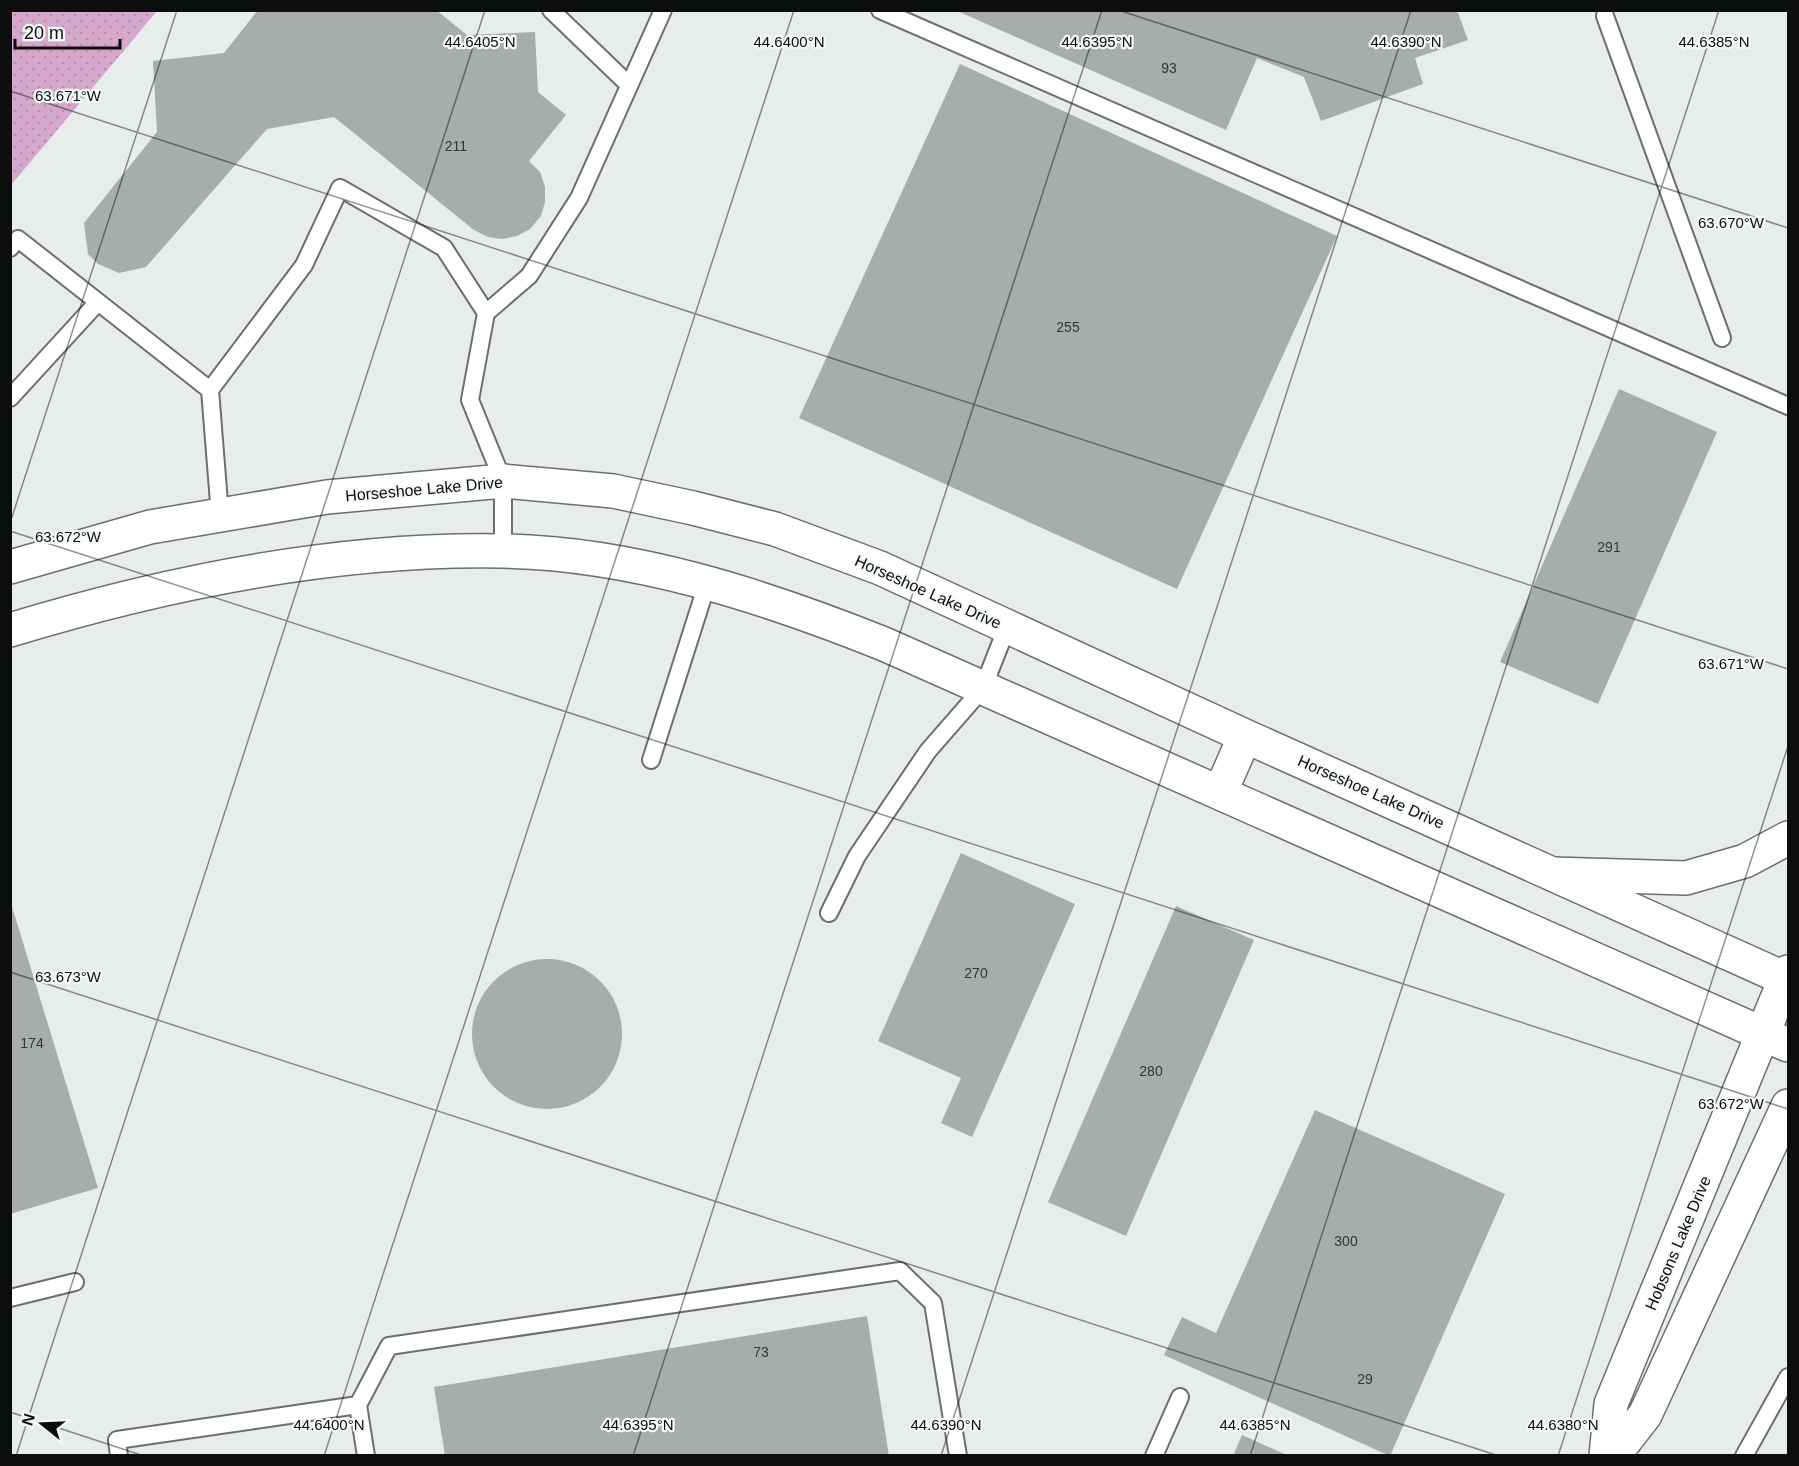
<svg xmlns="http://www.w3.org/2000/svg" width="1799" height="1466" font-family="Helvetica,sans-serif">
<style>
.park{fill:url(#park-dots)}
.building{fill:#a8adac}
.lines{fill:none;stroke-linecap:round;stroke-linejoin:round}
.service-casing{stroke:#6b6f6f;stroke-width:20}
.minor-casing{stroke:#6b6f6f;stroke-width:36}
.tertiary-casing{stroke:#6b6f6f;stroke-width:36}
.service{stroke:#fff;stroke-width:16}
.minor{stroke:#fff;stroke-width:33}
.tertiary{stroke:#fff;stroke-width:33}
.ticks{fill:none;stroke:#0c0d0d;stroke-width:1.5;stroke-opacity:0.45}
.labels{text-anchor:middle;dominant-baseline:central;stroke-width:4.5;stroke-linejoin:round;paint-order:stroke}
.number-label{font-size:14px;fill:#333535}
.street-label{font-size:16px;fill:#0c0d0d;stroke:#f5faf9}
.ticks-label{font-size:15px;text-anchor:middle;fill:#0c0d0d;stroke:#f5faf9;stroke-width:4.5;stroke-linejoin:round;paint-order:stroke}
</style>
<defs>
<pattern id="park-dots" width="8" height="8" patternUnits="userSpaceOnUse" patternTransform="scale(1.5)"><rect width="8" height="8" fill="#d6a8cb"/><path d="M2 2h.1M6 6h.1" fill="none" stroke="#b68fad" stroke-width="1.8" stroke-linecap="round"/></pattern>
</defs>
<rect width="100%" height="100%" fill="#e7ecec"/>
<path class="park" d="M11 10 157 11 11 185 10 11Z"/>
<path class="building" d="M258 10H436L467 35 535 32 538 92 566 115 529 161 540 172 545 187V202L541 216 530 229 517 236 502 239 488 237 474 230 334 117 267 129 146 267 119 273 98 264 88 254 84 223 157 132 153 61 224 53Z
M955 10H1457L1468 40 1415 58 1423 84 1321 121 1304 77 1257 58 1226 130Z
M960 64 1337 236 1177 589 799 418Z
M1619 389 1717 432 1598 704 1500 662Z
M961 853 1075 904 972 1137 941 1123 961 1078 878 1041Z
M10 900 98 1188 10 1214Z
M1176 906 1254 940 1126 1236 1048 1202Z
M472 1034a75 75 0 1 1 150 0a75 75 0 1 1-150 0Z
M1315 1110 1505 1194 1390 1456 1164 1355 1182 1317 1216 1333Z
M867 1316 889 1456H445L434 1387Z
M1242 1435 1289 1456H1233Z"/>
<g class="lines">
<g class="service-casing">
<path id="service" d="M551 10 629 85
M880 10 1788 406
M1605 16 1722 338
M10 248 18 239 210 390
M10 398 98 302
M220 515 210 390 304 265 340 188 444 248 486 313
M503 551V481L470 400 486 313 529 276 579 198 663 10
M651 760 707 584
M829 913 857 856 928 751 983 688 1007 627
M10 1298 75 1282
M358 1405 389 1346 900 1271 933 1303 958 1456
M119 1456 117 1440 358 1405 366 1456
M1154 1456 1180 1397
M1744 1456 1788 1377"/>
</g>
<g class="minor-casing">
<path id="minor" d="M10 567 150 527 327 497 503 481 613 491 693 508 775 529 880 568 1245 736 1788 980
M10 630C168 582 336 548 502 551 633 553 764 596 884 644L1788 1045
M1220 793 1245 736"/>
</g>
<g class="tertiary-casing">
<path id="tertiary" d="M1553 874 1686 878 1745 861 1788 838
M1606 1456 1611 1404 1788 972
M1613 1456 1645 1415 1788 1106"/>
</g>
<use href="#service" class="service"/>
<use href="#minor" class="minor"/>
<use href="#tertiary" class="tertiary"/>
</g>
<path class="ticks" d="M1118 10 1788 228M10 91 1788 669M10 523 177 10M10 531 1788 1109M10 972 1499 1456M10 1412 144 1456M16 1456 485 10M324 1456 794 10M633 1456 1102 10M941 1456 1411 10M1250 1456 1719 10M1558 1456 1788 746"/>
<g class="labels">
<g class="number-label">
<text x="1169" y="68">93</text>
<text x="456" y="146">211</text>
<text x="1068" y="327">255</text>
<text x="1609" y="547">291</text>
<text x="976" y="973">270</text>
<text x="32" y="1043">174</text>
<text x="1151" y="1071">280</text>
<text x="1346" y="1241">300</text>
<text x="761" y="1352">73</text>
<text x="1365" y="1379">29</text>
</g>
<g class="street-label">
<text transform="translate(424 489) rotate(-5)">Horseshoe Lake Drive</text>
<text transform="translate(928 592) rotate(24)">Horseshoe Lake Drive</text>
<text transform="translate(1371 792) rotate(24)">Horseshoe Lake Drive</text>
<text transform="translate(1678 1243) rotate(-67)">Hobsons Lake Drive</text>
</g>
</g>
<g class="ticks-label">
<text x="480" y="47">44.6405°N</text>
<text x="789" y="47">44.6400°N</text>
<text x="1097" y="47">44.6395°N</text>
<text x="1406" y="47">44.6390°N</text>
<text x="1714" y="47">44.6385°N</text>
<text x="68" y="101">63.671°W</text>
<text x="1731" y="228">63.670°W</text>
<text x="68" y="542">63.672°W</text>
<text x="1731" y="669">63.671°W</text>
<text x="68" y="982">63.673°W</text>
<text x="1731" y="1109">63.672°W</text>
<text x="329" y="1430">44.6400°N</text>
<text x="638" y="1430">44.6395°N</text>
<text x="946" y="1430">44.6390°N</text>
<text x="1255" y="1430">44.6385°N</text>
<text x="1563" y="1430">44.6380°N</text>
</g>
<rect width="1799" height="1466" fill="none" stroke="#0c0d0d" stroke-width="24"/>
<g transform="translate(42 1424) rotate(288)" stroke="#f5faf9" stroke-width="4.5" paint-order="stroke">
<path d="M0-4.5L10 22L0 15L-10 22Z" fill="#0c0d0d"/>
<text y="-9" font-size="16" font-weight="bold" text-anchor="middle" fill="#0c0d0d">N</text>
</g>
<path d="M15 39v9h105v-9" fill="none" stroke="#0c0d0d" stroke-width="3"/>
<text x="24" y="39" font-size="18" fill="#0c0d0d" stroke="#f5faf9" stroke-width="4.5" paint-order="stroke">20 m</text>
</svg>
